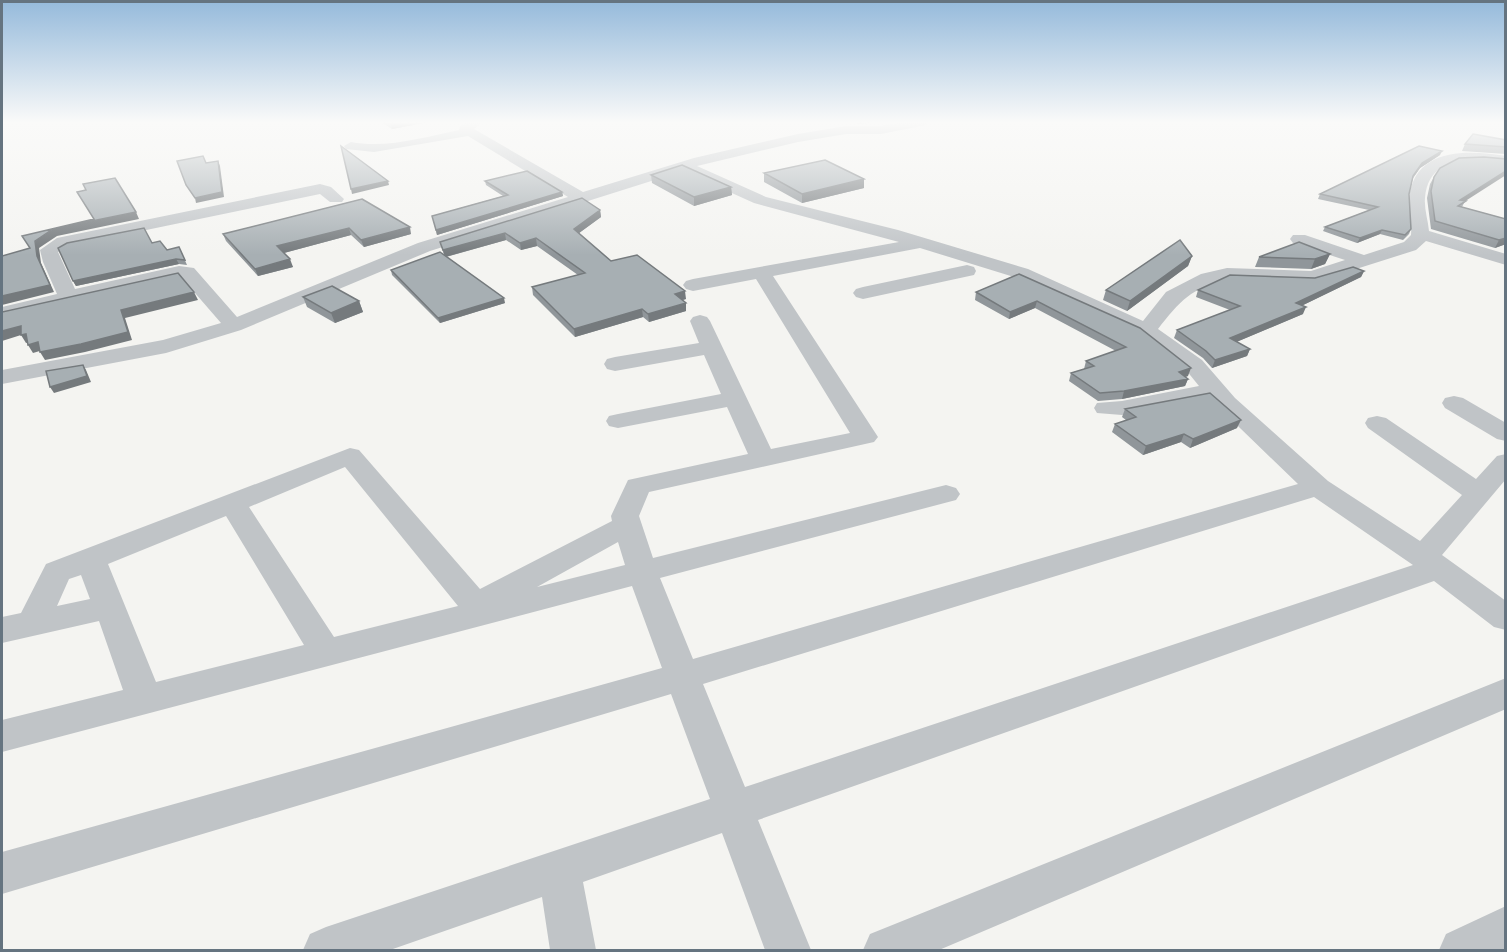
<svg xmlns="http://www.w3.org/2000/svg" width="1507" height="952" font-family="'Public Sans',sans-serif">
<style>
.lines{fill:none;stroke-linecap:round;stroke-linejoin:round}
.minor{fill:#c0c4c7;fill-rule:evenodd}
.wall{fill:#90969a}
.shaded-wall{fill:#757a7d}
.building{fill:#a7afb3;stroke:#757a7d;stroke-width:1.5}
</style>
<rect width="100%" height="100%" fill="#f4f4f1"/>
<g class="lines">
<path class="minor" d="M468 122H483L474 129 583 192 694 158 798 134 846 126H881L902 122H927L926 125 881 134H846L798 142 697 166 766 197 898 230 1028 269 1143 321 1166 292 1201 274 1227 268 1311 271 1345 260 1293 243 1290 239 1293 235H1305L1364 255 1404 242 1411 235C1412 223 1408 211 1409 199 1414 147 1468 150 1506 156V164C1474 160 1429 153 1425 198 1424 209 1428 220 1429 231L1506 254V265L1426 241 1416 250 1312 283 1227 280C1192 287 1179 302 1158 329L1202 360 1235 398 1328 481 1420 541 1462 495 1368 428 1365 423 1368 418 1377 416 1386 418 1476 479 1497 456 1506 454V479L1442 555 1506 601V630L1494 627 1434 581 758 820 811 950H765L722 833 583 882 596 950H550L542 897 390 950H303L310 934 326 927 710 799 671 694 2 894V852L662 668 632 586 2 752V720L123 690 99 621 2 643V617L21 613 46 564 350 448 359 450 480 589 612 521 611 516 628 480 748 454 727 407 618 428 609 426 606 421 609 416 618 414 721 394 704 355 615 371 607 369 604 364 607 359 615 357 699 343 690 321 693 317 700 315 707 317 710 321 771 449 850 433 756 279 693 291 686 289 683 285 686 281 693 279 899 242 754 203 683 171 430 251 241 330 166 353 2 384V370L163 340 221 323 182 278 2 319V307L57 294 43 262 40 250 57 238 320 184 331 187 344 199 342 202H330L320 194 69 246 58 252 75 289 179 266 194 268 237 317 418 243 568 197 468 136 374 152 346 149 344 146 351 142C386 149 425 137 459 130L460 126ZM920 248 1014 277 1139 334 1186 370 1199 386 1122 401 1097 403 1094 408 1097 413 1122 415 1209 398 1298 484 693 659 660 578 956 500 960 494 956 488 946 485 653 558 639 516 649 492 874 442 878 437 773 276ZM345 467 458 606 334 637 249 507ZM1314 497 1413 565 745 787 703 684ZM226 516 304 645 156 682 108 564ZM618 542 625 565 537 587ZM81 575 90 599 57 606 69 579Z
M967 265 974 267 976 271 974 275 863 299 856 297 853 293 856 289 863 287Z
M1454 396 1463 398 1506 423V441L1497 439 1445 408 1442 403 1445 398Z
M1506 678V709L939 950H863L870 934Z
M1506 906V950H1439L1446 934Z"/>
</g>
<path class="wall" d="M381 122H429L392 129Z
M1506 140V154L1462 151 1465 144Z
M1440 155 1420 168 1413 178 1409 194 1411 229 1409 234 1403 240 1380 234 1357 243 1323 231 1325 227 1369 210 1318 199 1320 194Z
M764 173 864 188 802 203 764 182Z
M651 175 731 187 732 195 694 206 652 183Z
M1434 177 1465 201 1462 207 1506 219V244L1495 248 1431 229 1427 198 1430 184Z
M485 181 562 192 563 196 437 235 432 216 503 196 486 185Z
M362 199 411 234 364 247 351 235 284 253 293 267 258 276 226 241 223 234Z
M600 210 601 217 579 233 611 261 686 299 682 300 686 311 649 322 643 317 575 337 533 295 532 287 578 275 537 246 521 250 506 240 446 257 505 303 440 323 392 275 391 270 444 255 440 242Z
M152 243 167 250 179 247 187 265 179 264 76 286 73 281Z
M1330 254 1325 264 1311 269 1255 267 1259 257Z
M1192 256 1188 266 1127 311 1103 300 1106 290Z
M1364 271 1361 277 1303 305V314L1236 342 1250 349 1247 356 1212 368 1203 358 1174 338 1177 330 1230 310 1196 297 1198 290 1315 278Z
M1019 274 1188 376 1185 377 1188 379 1185 386 1122 399 1098 401 1069 381 1071 373 1084 369 1086 361 1116 351 1035 308 1009 319 975 300 976 292Z
M303 297 359 301 363 312 335 323 307 307Z
M1125 409 1237 428 1190 448 1181 442 1143 455 1112 432 1115 424 1126 420 1122 417Z"/>
<path class="shaded-wall" d="M398 122H429L392 129 391 123Z
M857 122H885L857 124Z
M1442 151 1440 155 1420 168 1411 181 1422 163Z
M218 161 220 166 224 197 196 203 195 198Z
M1506 171V175L1456 207 1460 200Z
M864 179V188L802 203V194Z
M388 181 389 185 352 194 351 189Z
M731 187 732 195 694 206V197Z
M562 192 563 196 437 235 436 230Z
M600 210 601 217 575 236 574 229Z
M136 212 139 219 57 236 39 248 41 263 54 292 2 305V296L37 256 35 241 53 229Z
M410 227 411 234 364 247 361 240Z
M349 228 351 235 280 254 277 246Z
M1382 230 1380 234 1357 243 1360 238Z
M505 233 506 240 445 257 443 250Z
M536 238 537 246 521 250 520 243Z
M1506 238V244L1495 248 1499 240Z
M1330 254 1325 264 1311 269 1315 259Z
M1192 256 1188 266 1127 311 1130 301Z
M176 259 179 264 76 286 73 281Z
M290 259 293 267 258 276 255 269Z
M1364 271 1361 277 1293 310 1296 303Z
M685 291 686 299 676 302 675 294Z
M194 292 198 300 125 318 132 340 85 352 45 360 40 352 121 310Z
M504 298 505 303 440 323 438 318Z
M359 301 363 312 335 323 331 313Z
M1037 301 1035 308 1009 319 1010 312Z
M686 303V311L649 322 648 314Z
M1306 307 1303 314 1227 346 1230 338Z
M642 309 643 317 575 337 574 329Z
M21 326 31 342 26 343 21 335 2 341V331Z
M38 342 43 350 33 353 28 345Z
M1250 349 1247 356 1212 368 1215 360Z
M83 365 86 370 91 382 54 393 50 387Z
M1191 368 1188 376 1176 380 1179 372Z
M1188 379 1185 386 1122 399 1124 391Z
M1241 420 1237 428 1190 448 1193 439Z
M1184 434 1181 442 1143 455 1146 446Z"/>
<path class="building" d="M1473 134 1506 140V147L1465 144Z
M341 146 388 181 351 189Z
M1419 146 1442 151 1422 163 1413 176 1409 194 1411 229 1405 235 1382 230 1360 238 1325 227 1378 207 1320 194Z
M203 156 206 163 218 161 222 192 195 198 186 185 177 161Z
M1484 157 1506 159V171L1460 200 1466 201 1458 206 1506 219V238L1499 240 1435 221 1431 191 1434 177 1440 168 1459 158Z
M825 160 864 179 802 194 764 173Z
M682 165 731 187 694 197 651 175Z
M527 171 562 192 436 230 432 216 508 195 485 181Z
M115 178 136 212 53 229 35 241 37 256 50 285 2 296V256L30 248 22 236 94 219 77 192 86 190 83 184Z
M582 198 600 210 574 229 611 261 637 255 685 291 675 294 686 303 648 314 642 309 574 329 532 287 585 273 536 238 520 243 505 233 443 250 440 242Z
M362 199 410 227 361 240 349 228 277 246 290 259 255 269 223 234Z
M144 228 152 243 160 241 167 250 179 247 185 260 176 259 73 281 58 248 67 243Z
M1180 240 1192 256 1130 301 1106 290Z
M1299 242 1330 254 1315 259 1259 257Z
M440 252 504 298 438 318 391 270Z
M1353 267 1364 271 1296 303 1306 307 1230 338 1250 349 1215 360 1206 351 1177 330 1240 306 1198 290 1230 275 1315 278Z
M178 273 194 292 121 310 128 332 81 344 40 352 38 342 28 345 26 334 21 335V326L2 331V312Z
M1019 274 1140 328 1191 368 1179 372 1188 379 1124 391 1100 393 1071 373 1094 366 1086 361 1126 347 1037 301 1010 312 976 292Z
M332 286 359 301 331 313 303 297Z
M83 365 87 376 50 387 46 371Z
M1210 393 1241 420 1193 439 1184 434 1146 446 1115 424 1136 417 1125 409Z"/>
<linearGradient id="sky" x2="0" y2="1"><stop stop-color="#95badb"/><stop offset="0.48" stop-color="#fafaf9"/><stop offset="1" stop-color="#fafaf9" stop-opacity="0"/></linearGradient>
<rect width="1507" height="255" fill="url(#sky)"/>
<rect width="1507" height="952" fill="none" stroke="#657480" stroke-width="6"/>
</svg>
